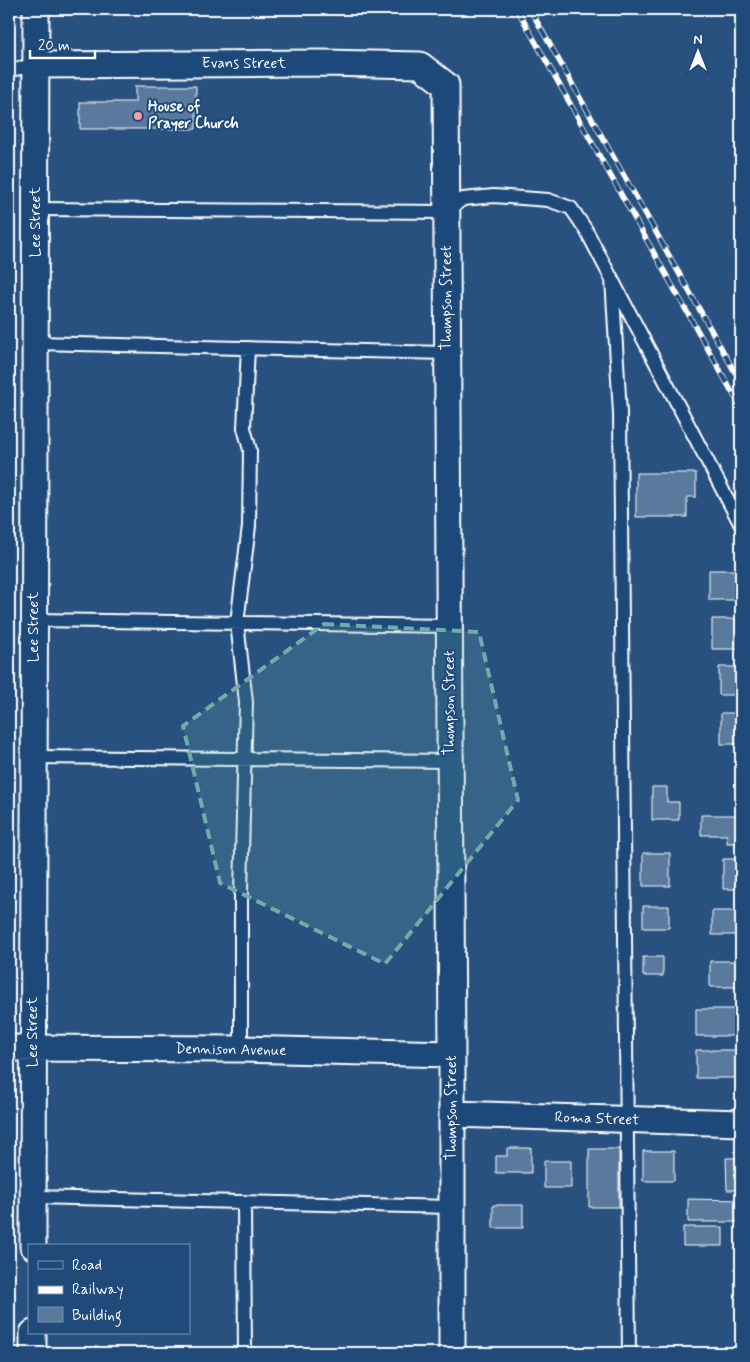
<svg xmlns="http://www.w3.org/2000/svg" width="750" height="1362" font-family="Mynerve,sans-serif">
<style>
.building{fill:#5a7a9d;stroke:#fff}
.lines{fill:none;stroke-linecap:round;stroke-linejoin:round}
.lane-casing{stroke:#fff;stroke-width:16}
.street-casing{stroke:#fff;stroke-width:29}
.lane{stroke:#1f4a7a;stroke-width:12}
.street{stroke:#1f4a7a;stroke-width:25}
.rail-casing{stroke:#fff;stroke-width:5.5}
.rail{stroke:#1f4a7a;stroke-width:4;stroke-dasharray:11;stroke-linecap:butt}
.marked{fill:#6fada8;fill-opacity:0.2;stroke:#6fada8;stroke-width:4;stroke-dasharray:10 6;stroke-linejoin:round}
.poi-dot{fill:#ff9aa2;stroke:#1f4a7a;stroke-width:2}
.labels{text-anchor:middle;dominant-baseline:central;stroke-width:4;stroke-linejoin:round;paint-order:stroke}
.street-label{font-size:15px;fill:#fff;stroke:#1f4a7a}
.poi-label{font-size:15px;font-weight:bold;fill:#fff;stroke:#1f4a7a;text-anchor:start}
</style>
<rect width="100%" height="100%" fill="#28517f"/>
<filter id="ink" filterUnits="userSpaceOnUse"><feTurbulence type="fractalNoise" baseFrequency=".02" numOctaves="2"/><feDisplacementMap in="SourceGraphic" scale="10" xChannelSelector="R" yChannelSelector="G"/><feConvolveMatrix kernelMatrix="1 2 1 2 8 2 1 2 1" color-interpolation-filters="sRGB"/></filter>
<g filter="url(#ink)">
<path class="building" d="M135 86H196V129H80V102H135Z
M636 473H696V497H687V517H636Z
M709 570H741V600H709Z
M712 619H741V649H712Z
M719 667H741V695H719Z
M721 713H741V744H721Z
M652 787H667V802H679V820H652Z
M701 815H741V843H727V835H701Z
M643 853H670V886H643Z
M723 859H741V889H723Z
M643 906H669V928H643Z
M712 911H741V935H712Z
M643 957H663V976H643Z
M710 961H741V987H710Z
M696 1009H737V1036H696Z
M696 1050H738V1078H696Z
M507 1148H531V1173H496V1156H507Z
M589 1149H619V1207H589Z
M643 1151H674V1181H643Z
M726 1158H741V1190H727Z
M544 1161H571V1188H544Z
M688 1199 741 1200V1222H688Z
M493 1205H523V1228H493Z
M683 1227H723V1246H683Z"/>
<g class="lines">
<g class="lane-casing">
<path id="lane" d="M9 70 37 65
M36 209 446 212 463 199 494 196 548 200 571 208 586 230 741 525
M612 278 620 413 629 1353
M36 343 447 353
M34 620 449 626
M34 757 450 761
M241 1049V891L246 702 237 623 249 526 250 450 244 428 248 348
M32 1197 452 1207
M244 1202 245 1353"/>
</g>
<g class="street-casing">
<path id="street" d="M37 65 323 63 420 65 446 85 452 1054V1353
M9 1048 241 1049 452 1054
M452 1114 741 1123
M33 1246 36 9
M33 1333V1353"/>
</g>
<use href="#lane" class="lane"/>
<use href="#street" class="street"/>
<g class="rail-casing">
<path id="rail" d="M517 9 741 408
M530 9 741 383"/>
</g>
<use href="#rail" class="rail"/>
</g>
</g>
<path class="marked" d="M324 624 479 632 518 800 385 964 220 883 183 726Z"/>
<circle class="poi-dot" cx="138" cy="116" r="5"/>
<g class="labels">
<g class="street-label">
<text x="244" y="64">Evans Street</text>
<text transform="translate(36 222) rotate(-90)">Lee Street</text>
<text transform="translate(447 298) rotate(-90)">Thompson Street</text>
<text transform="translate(34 627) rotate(-90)">Lee Street</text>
<text transform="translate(450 703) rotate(-90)">Thompson Street</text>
<text transform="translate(33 1032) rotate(-90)">Lee Street</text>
<text transform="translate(231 1050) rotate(1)">Dennison Avenue</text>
<text transform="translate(452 1108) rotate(-90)">Thompson Street</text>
<text transform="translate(597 1119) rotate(2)">Roma Street</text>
</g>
<g class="poi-label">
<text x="148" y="107">House of<tspan x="148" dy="17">Prayer Church</tspan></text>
</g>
</g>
<rect width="750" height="1362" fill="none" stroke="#1f4a7a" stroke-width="30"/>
<rect x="15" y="15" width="720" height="1332" fill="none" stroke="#fff" stroke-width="2" filter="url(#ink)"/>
<rect x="28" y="1244" width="162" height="90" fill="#1f4a7a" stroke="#7992af"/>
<rect x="38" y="1261" width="25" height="8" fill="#1f4a7a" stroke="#7992af"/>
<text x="72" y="1270" font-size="15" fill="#ffffff">Road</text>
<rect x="38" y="1286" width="25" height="8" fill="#ffffff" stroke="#7992af"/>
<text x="72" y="1294" font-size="15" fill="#ffffff">Railway</text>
<rect x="38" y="1307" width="25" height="15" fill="#5a7a9d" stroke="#7992af"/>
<text x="72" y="1320" font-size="15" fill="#ffffff">Building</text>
<g transform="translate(698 52)" stroke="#1f4a7a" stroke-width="4" paint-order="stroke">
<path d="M0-4L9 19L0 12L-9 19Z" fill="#ffffff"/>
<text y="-8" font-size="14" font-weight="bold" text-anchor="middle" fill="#ffffff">N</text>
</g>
<path d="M30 50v8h65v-8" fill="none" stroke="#ffffff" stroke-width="2.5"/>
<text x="38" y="50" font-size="15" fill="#ffffff" stroke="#1f4a7a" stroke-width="4" paint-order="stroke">20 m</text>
</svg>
